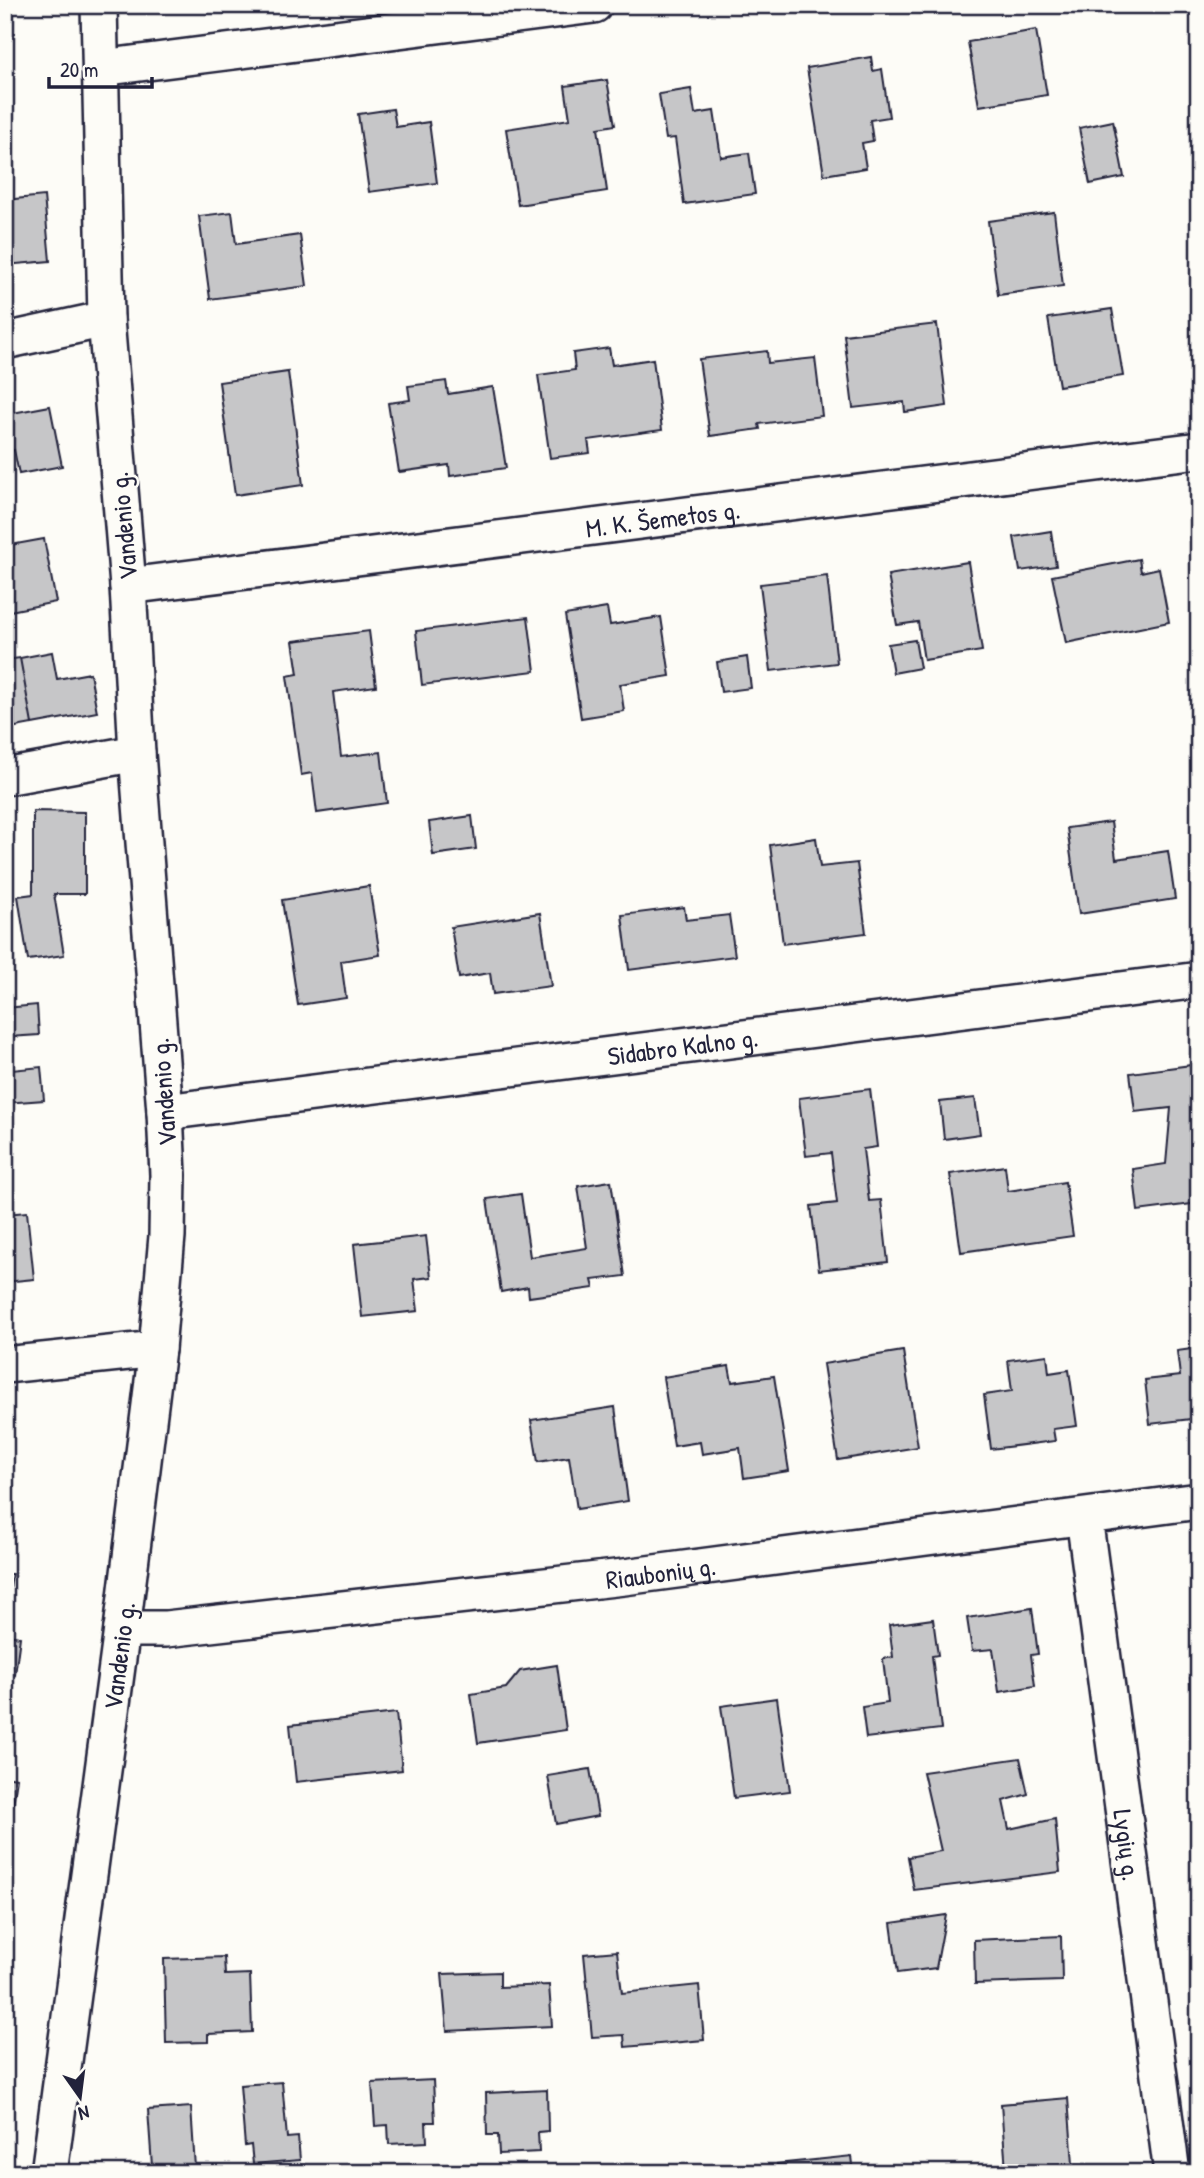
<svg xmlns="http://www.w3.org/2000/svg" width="1204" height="2178" font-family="'Patrick Hand',sans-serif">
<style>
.building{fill:#c6c6c8;stroke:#22223b;stroke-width:2}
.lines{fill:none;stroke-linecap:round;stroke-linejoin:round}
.street-casing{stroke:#22223b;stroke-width:40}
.street{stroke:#fdfcf7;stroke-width:35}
.labels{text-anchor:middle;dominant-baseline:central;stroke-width:5;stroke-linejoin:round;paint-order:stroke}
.street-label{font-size:26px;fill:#22223b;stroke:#fdfcf7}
</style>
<rect width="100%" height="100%" fill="#fdfcf7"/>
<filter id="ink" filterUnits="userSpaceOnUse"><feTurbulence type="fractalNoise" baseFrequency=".0143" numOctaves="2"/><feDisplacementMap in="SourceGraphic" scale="14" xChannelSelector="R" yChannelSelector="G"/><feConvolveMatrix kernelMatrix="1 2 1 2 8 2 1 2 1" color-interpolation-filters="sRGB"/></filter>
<g filter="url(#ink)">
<path class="building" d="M1036 30 1047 95 979 106 968 42Z
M871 57 873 71 882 69 889 117 870 120 873 141 862 143 866 168 824 175 807 68Z
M607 80 615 125 598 128 607 191 518 205 506 129 570 119 565 86Z
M691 89 695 114 714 111 721 157 749 153 755 194 684 204 675 138 666 139 659 94Z
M393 109 396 127 429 122 437 183 369 192 358 114Z
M1113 121 1124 177 1090 184 1079 128Z
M44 196 50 261 5 265V200Z
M232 212 236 244 300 235 307 286 210 299 199 216Z
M1054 212 1063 286 998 295 988 221Z
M1112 309 1123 376 1059 386 1048 318Z
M937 324 947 406 905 412 904 402 853 408 844 335Z
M609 348 612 365 653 359 662 430 588 440 590 453 550 458 538 375 575 370 573 353Z
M767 351 768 363 815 358 822 416 759 424 760 429 710 436 699 359Z
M288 372 303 485 235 495 219 382Z
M446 381 448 394 493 387 506 468 450 476 449 465 399 472 388 403 410 400 408 386Z
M50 406 62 466 19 474 14 450 5 452V437L11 435 7 414Z
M1051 531 1056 566 1020 571 1014 537Z
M44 539 56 602 5 612V546Z
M1139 559 1141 572 1159 568 1169 622 1066 643 1052 576Z
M968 562 982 651 924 660 918 622 897 625 888 575Z
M827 576 837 663 771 671 760 584Z
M607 608 610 625 661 617 670 676 620 684 624 711 581 718 565 615Z
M528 617 535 671 422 685 416 631Z
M369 631 376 686 333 692 341 757 381 752 387 803 317 813 312 773 301 775 287 676 298 674 293 641Z
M915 640 920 668 893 673 888 644Z
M52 652 57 679 90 673 97 712 32 724 20 658Z
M747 657 751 688 721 692 717 662Z
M20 658 32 724 5 729V660Z
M33 811 85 812V894H54L64 955 28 960 18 896 33 894Z
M472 816 476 849 433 855 429 822Z
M1111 822 1116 859 1168 851 1175 899 1079 914 1067 828Z
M816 838 820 867 857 863 866 933 783 944 770 845Z
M369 886 380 955 341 961 346 998 298 1005 282 900Z
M684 907 686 920 729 915 735 956 629 970 622 915Z
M540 913 551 986 493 994 490 973 459 978 451 927Z
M37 1005 39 1035 9 1037 12 1070 41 1067 44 1100 5 1103V1008Z
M1199 1064V1203L1138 1211 1133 1169 1166 1164 1171 1108 1135 1112 1130 1073Z
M870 1089 877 1147 863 1149 869 1201 881 1200 888 1262 819 1270 811 1206 837 1203 831 1153 806 1156 799 1098Z
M975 1098 980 1134 944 1139 940 1102Z
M1005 1166 1008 1191 1065 1182 1073 1236 961 1252 950 1174Z
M611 1181 625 1276 592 1280 594 1288 529 1297 528 1287 501 1292 487 1199 521 1194 530 1257 587 1248 578 1186Z
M27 1212 34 1279 5 1282V1214Z
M426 1236 431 1277 414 1279 418 1311 362 1317 354 1244Z
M1199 1348V1418L1150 1424 1145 1380 1180 1376 1177 1351Z
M903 1351 918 1447 838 1460 823 1364Z
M1047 1355 1049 1373 1069 1370 1077 1426 1053 1429 1055 1441 991 1449 984 1395 1012 1391 1008 1360Z
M729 1366 732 1382 774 1376 789 1471 744 1478 740 1448 702 1454 700 1442 674 1446 663 1377Z
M615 1407 628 1501 577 1509 569 1457 538 1462 531 1420Z
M5 1574H12L7 1612 11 1613 9 1635 20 1637 15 1675 5 1674Z
M1032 1608 1038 1654 1031 1655 1035 1686 999 1692 993 1649 972 1651 967 1618Z
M933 1619 938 1655 932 1656 941 1729 866 1738 862 1707 888 1703 883 1659 893 1657 889 1625Z
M557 1665 566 1730 478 1743 471 1694 506 1688 520 1671Z
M1199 1676V1737L1190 1678Z
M777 1698 790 1791 734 1798 721 1706Z
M396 1713 402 1770 296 1782 290 1725Z
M1020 1758 1028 1794 1003 1801 1009 1829 1055 1819 1060 1872 914 1890 908 1857 941 1851 923 1772Z
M590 1769 598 1816 556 1824 548 1776Z
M5 1776 17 1778 5 1859Z
M946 1915 936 1968 898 1973 891 1923Z
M1061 1936 1062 1981 975 1984 974 1940Z
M617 1951 622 1993 699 1985 704 2040 625 2047 624 2035 592 2037 584 1954Z
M224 1957 225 1975 250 1974 252 2032 208 2034V2042L166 2043 164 1959Z
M500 1972V1987L549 1985 552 2026 447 2031 442 1974Z
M433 2080 435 2122H426L427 2142 389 2144 388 2125 375 2126 372 2083Z
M282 2082 287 2138 298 2137 300 2160 253 2164 251 2145 245 2146 240 2085Z
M547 2090 548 2131 538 2132 539 2152 499 2154 498 2135H487L486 2093Z
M1068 2098 1073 2164 1006 2170 1001 2104Z
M191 2107 195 2168 187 2169V2173H140L139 2167 152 2166 148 2110Z
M852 2156 854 2173H778L777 2164Z"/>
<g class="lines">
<g class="street-casing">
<g id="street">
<path d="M101 68 594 5"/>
<path d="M5 341 106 319"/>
<path id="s1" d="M128 586 1199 450"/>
<path d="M5 777 137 753"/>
<path id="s2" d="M165 1112 1199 980"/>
<path d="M5 1365 157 1349"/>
<path id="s3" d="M1084 1517 1172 2173"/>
<path id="s4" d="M122 1629H166L624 1577 1199 1501"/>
<path id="s5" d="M49 2173 122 1629 157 1349 167 1236 168 1175 165 1112 137 753 128 586 106 319 99 5"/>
</g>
</g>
<use href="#street" class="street"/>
</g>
</g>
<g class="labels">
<g class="street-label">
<text stroke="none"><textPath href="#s1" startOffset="539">M. K. Šemetos g.</textPath></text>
<text transform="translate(123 526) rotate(-95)">Vandenio g.</text>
<text stroke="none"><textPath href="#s2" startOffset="522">Sidabro Kalno g.</textPath></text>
<text transform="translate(163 1092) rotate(-94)">Vandenio g.</text>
<text stroke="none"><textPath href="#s4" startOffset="542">Riaubonių g.</textPath></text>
<text stroke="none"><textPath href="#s5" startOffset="522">Vandenio g.</textPath></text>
<text stroke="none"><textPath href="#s3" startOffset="331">Lygių g.</textPath></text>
</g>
</g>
<rect width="1204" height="2178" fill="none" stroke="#fdfcf7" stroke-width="28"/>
<rect x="14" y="14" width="1176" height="2150" fill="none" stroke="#22223b" stroke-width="2.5" filter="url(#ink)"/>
<g transform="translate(80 2097) rotate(166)" stroke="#fdfcf7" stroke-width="5" paint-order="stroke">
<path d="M0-5L12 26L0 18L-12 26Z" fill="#22223b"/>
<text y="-10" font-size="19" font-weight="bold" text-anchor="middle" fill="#22223b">N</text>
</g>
<path d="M49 77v10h103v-10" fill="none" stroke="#22223b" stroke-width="3.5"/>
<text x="60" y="77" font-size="21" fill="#22223b" stroke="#fdfcf7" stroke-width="5" paint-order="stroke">20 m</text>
</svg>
